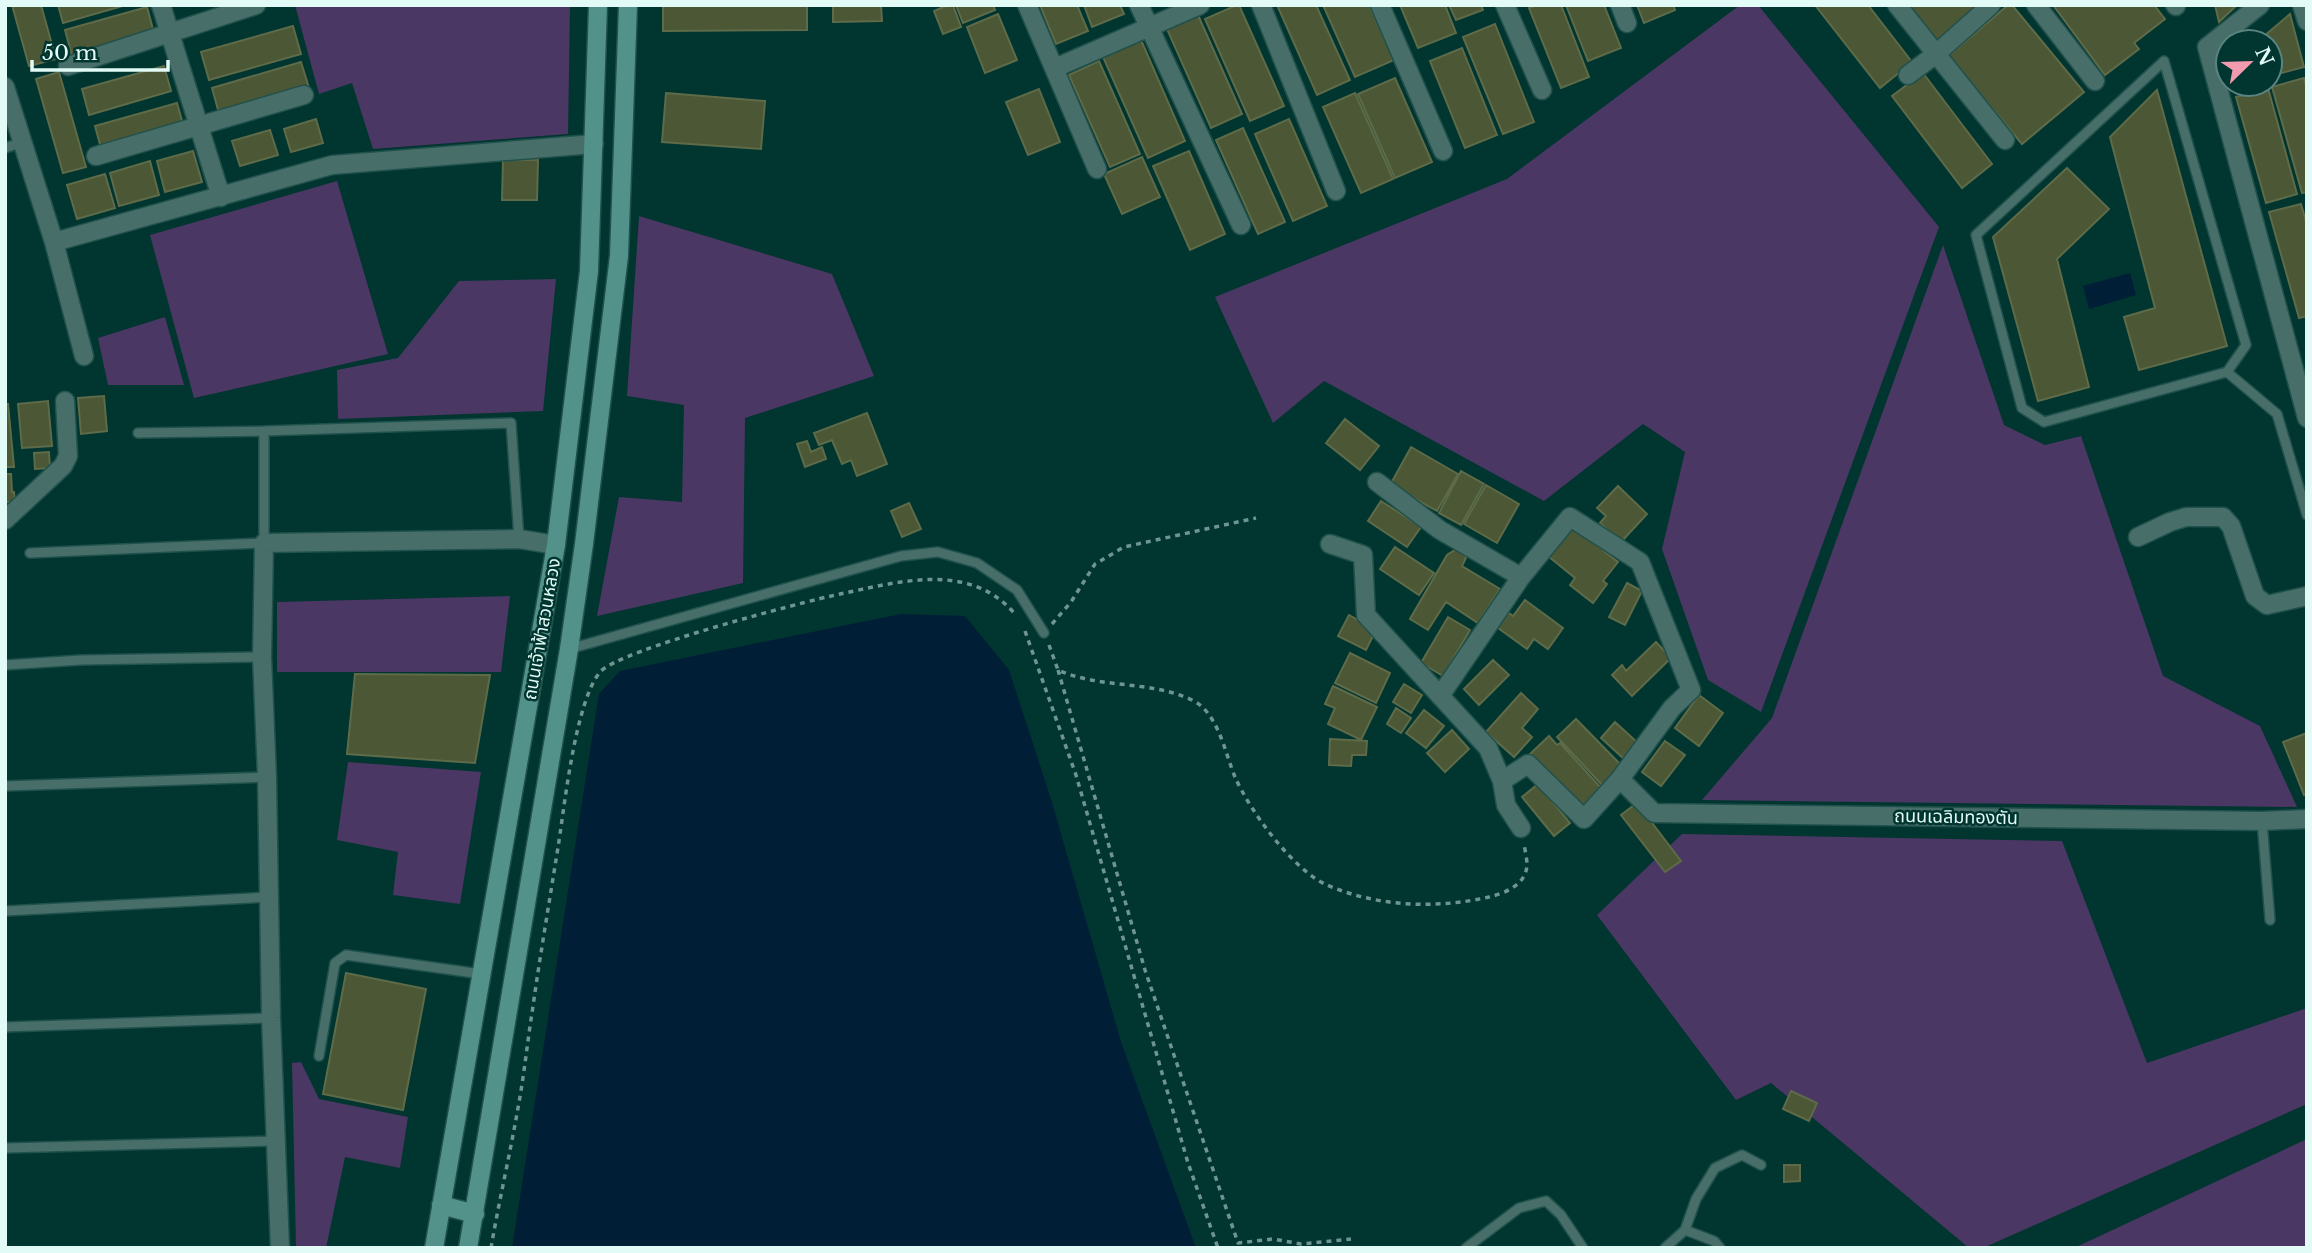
<svg xmlns="http://www.w3.org/2000/svg" width="2312" height="1253" font-family="'Libre Baskerville','Noto Sans Thai',serif">
<style>
.green{fill:#4b3763}
.water{fill:#001e36}
.building{fill:#4b5735;stroke:#5e6b49;stroke-width:2}
.lines{fill:none;stroke-linecap:round;stroke-linejoin:round}
.service-casing{stroke:#20514c;stroke-width:12}
.minor-casing{stroke:#20514c;stroke-width:21}
.secondary-casing{stroke:#20514c;stroke-width:21}
.path{stroke:#6e9590;stroke-width:3.5;stroke-dasharray:5 5;stroke-linecap:butt}
.service{stroke:#476e68;stroke-width:9}
.minor{stroke:#476e68;stroke-width:18}
.secondary{stroke:#53928a;stroke-width:18}
.labels{text-anchor:middle;dominant-baseline:central;stroke-width:5;stroke-linejoin:round;paint-order:stroke}
.street-label{font-size:18px;fill:#e2fbf6;stroke:#003530}
</style>
<rect width="100%" height="100%" fill="#003530"/>
<path class="green" d="M295 5H570L568 134 373 149 352 83 319 94Z
M1740 5H1758L1939 227 1761 712 1708 680 1662 549 1685 452 1643 424 1544 501 1324 381 1273 423 1215 297 1507 179Z
M337 181 388 354 194 398 150 235Z
M639 216 832 274 874 376 745 418 743 583 597 616 619 497 682 502 684 405 627 396Z
M1943 245 2004 425 2045 445 2081 436 2163 676 2260 726 2297 807 1702 800 1772 718Z
M556 279 543 411 338 419 337 370 398 358 459 281Z
M165 317 184 385H108L98 338Z
M510 596 501 672H277V602Z
M348 762 481 772 460 904 393 895 398 852 337 840Z
M1682 834 2062 841 2147 1063 2307 1008V1104L1983 1248H1969L1771 1083 1736 1100 1597 915Z
M301 1062 319 1099 408 1117 400 1168 345 1157 326 1248H296L292 1063Z
M2307 1139V1248H2074Z"/>
<path class="water" d="M2130 273 2136 295 2089 309 2083 286Z
M901 614 965 616 1009 670 1051 799 1121 1042 1196 1248H512L599 694 620 671Z"/>
<path class="building" d="M12 5H41L56 59 29 66Z
M58 5H126L63 23Z
M663 5H807V30L663 31Z
M833 5H881L882 21 833 22Z
M948 5H953L961 27 943 34 934 11Z
M956 5H993L995 10 963 23Z
M1040 5H1077L1088 31 1056 44Z
M1084 5H1120L1124 14 1092 27Z
M1237 5H1239L1284 106 1250 121 1205 19Z
M1277 5H1316L1350 80 1317 95Z
M1323 5H1369L1394 60 1355 77Z
M1400 5H1445L1456 33 1418 48Z
M1449 5H1481L1483 10 1456 20Z
M1537 5H1561L1589 77 1561 88 1529 8Z
M1566 5H1604L1621 48 1588 61Z
M1637 5H1673L1675 10 1644 23Z
M1815 5H1868L1912 62 1880 88Z
M1906 5H1984L1934 43Z
M2008 5H2012L2084 92 2022 144 1948 56Z
M2053 5H2154L2165 19 2134 43 2139 49 2105 75Z
M2215 5H2237L2219 22Z
M147 7 154 33 72 56 65 30Z
M998 14 1017 60 985 73 967 27Z
M2290 14 2304 67 2270 76V42H2257Z
M1198 15 1242 114 1211 128 1167 29Z
M1495 24 1534 122 1503 134 1463 37Z
M293 26 301 54 209 80 201 52Z
M1141 40 1185 141 1148 158 1103 57Z
M1462 48 1497 135 1465 148 1430 61Z
M1099 61 1140 154 1110 167 1069 75Z
M301 62 310 91 220 117 212 88Z
M164 66 171 91 89 115 82 89Z
M59 72 86 167 63 173 36 79Z
M1923 73 1992 164 1962 188 1892 96Z
M1395 78 1432 162 1395 178 1358 94Z
M2304 78 2307 89V192L2302 193 2272 87Z
M2268 88 2297 194 2266 203 2236 97Z
M1039 89 1060 142 1028 155 1006 102Z
M2157 90 2227 346 2139 370 2124 317 2155 308 2110 137Z
M666 93 765 101 761 149 662 142Z
M1355 93 1393 179 1361 193 1323 107Z
M177 103 184 128 102 152 95 126Z
M316 119 323 143 291 152 284 129Z
M1289 119 1327 206 1293 221 1255 134Z
M1243 128 1285 222 1258 234 1216 140Z
M270 130 278 155 240 166 232 141Z
M193 151 202 182 165 192 157 161Z
M1189 151 1225 234 1190 250 1153 166Z
M1142 157 1160 197 1122 214 1104 174Z
M503 160H538L537 200H502Z
M150 161 159 195 119 206 110 173Z
M2067 168 2109 209 2057 259 2089 387 2038 401 1993 237Z
M105 174 115 208 77 219 67 185Z
M2301 204 2307 225V316L2299 318 2269 212Z
M104 396 107 431 81 434 78 398Z
M48 401 52 446 22 448 18 404Z
M5 404H8L14 467H5Z
M867 413 887 464 857 476 851 460 842 464 832 440 819 445 814 433Z
M1345 419 1379 446 1360 470 1326 443Z
M807 441 811 452 822 447 826 459 805 467 797 444Z
M1411 447 1458 474 1437 511 1390 485Z
M49 452 50 468 35 469 34 453Z
M1461 471 1484 484 1461 525 1439 513Z
M5 474H11L12 492H14L15 502H5Z
M1486 485 1519 504 1497 543 1464 524Z
M1618 486 1647 514 1621 542 1600 523 1606 516 1597 508Z
M1381 501 1421 527 1407 547 1368 521Z
M909 503 921 529 902 537 891 511Z
M1572 526 1618 562 1603 581 1607 584 1593 603 1570 585 1575 578 1548 556Z
M1461 546 1466 558 1462 566 1500 589 1478 623 1446 602 1428 630 1410 619 1447 555Z
M1395 547 1434 573 1419 595 1380 569Z
M1627 583 1642 591 1625 625 1609 617Z
M1525 600 1563 628 1548 649 1534 639 1527 649 1494 625 1505 610 1513 616Z
M1349 615 1376 630 1366 650 1338 636Z
M1448 617 1470 630 1443 676 1421 663Z
M1656 642 1671 658 1632 696 1612 675 1622 665 1626 671Z
M1350 653 1390 673 1376 703 1335 683Z
M1493 660 1509 675 1479 705 1464 689Z
M355 674 490 675 475 763 347 754Z
M1404 684 1422 695 1411 713 1393 702Z
M1333 686 1377 707 1361 740 1328 724 1335 708 1325 704Z
M1521 693 1538 709 1522 728 1532 737 1514 757 1486 732Z
M1699 695 1723 713 1699 746 1675 728Z
M1396 708 1411 718 1401 733 1387 724Z
M1424 710 1444 726 1426 748 1406 733Z
M1576 719 1623 767 1603 786 1557 737Z
M1615 722 1638 743 1624 759 1601 738Z
M1452 730 1469 749 1445 772 1427 753Z
M2307 733V794L2304 795 2283 742Z
M1549 736 1557 745 1560 743 1602 789 1580 809 1530 754Z
M1330 739 1367 741 1366 755H1352L1351 766 1329 765Z
M1665 741 1685 755 1661 786 1642 772Z
M1538 784 1570 823 1554 836 1522 797Z
M1637 803 1681 861 1665 872 1621 815Z
M346 973 426 989 403 1110 323 1094Z
M1791 1091 1817 1103 1809 1121 1783 1109Z
M1784 1165H1800V1181L1784 1182Z"/>
<g class="lines">
<g class="service-casing">
<path id="service" d="M2164 61 2246 345 2227 372 2044 422 2022 408 1976 235Z
M5 148 23 142
M2227 372 2277 414 2307 515
M138 433 264 431
M30 553 264 543V431L511 423 519 539
M569 649 901 556 938 552 977 563 1017 590 1044 633
M5 665 81 660 262 657
M5 786 267 777
M2262 821 2270 920
M5 911 268 897
M5 1027 271 1018
M319 1056 335 963 346 955 481 974
M5 1148 276 1141
M1685 1230 1696 1199 1715 1168 1742 1155 1761 1165
M1466 1248 1519 1208 1546 1201 1561 1215 1583 1248
M1665 1248 1685 1230 1714 1241 1720 1248"/>
</g>
<g class="minor-casing">
<path id="minor" d="M161 5 221 197
M1027 5 1097 169
M1139 5 1241 225
M1261 5 1336 191
M1380 5 1443 151
M1505 5 1542 90
M1620 5 1627 23
M1897 5 2005 140
M2036 5 2095 81
M2175 5 2176 6
M2260 5 2207 47 2307 418
M2302 5 2307 21
M68 66 256 5
M1055 68 1200 5
M1908 75 1936 54 1991 5
M5 87 54 242 332 165 594 144
M96 156 304 95
M54 242 84 356
M1377 482 1440 530 1521 577
M5 520 63 466 68 456 65 401
M2138 537 2170 522 2186 517H2223L2231 526 2255 596 2267 605 2307 596
M1330 544 1363 555 1366 615 1488 748 1502 781 1506 805 1521 828
M1440 696 1521 577 1570 517 1640 562 1691 690 1672 708 1620 779 1584 819 1528 764 1502 781
M1620 779 1654 813 2262 821 2307 819
M280 1248 271 1018 267 777 262 657 264 543 519 539 556 545"/>
</g>
<g class="secondary-casing">
<path id="secondary" d="M441 1205 475 1214
M434 1248 556 545 589 271 598 5
M468 1248 569 649 584 544 619 256 628 5"/>
</g>
<path class="path" d="M1052 624 1071 602 1095 564 1124 547 1256 518
M1025 631 1076 775 1188 1163 1218 1248
M1049 645 1058 670C1100 689 1150 680 1192 700 1218 712 1225 753 1235 777 1250 811 1293 870 1327 885 1377 907 1437 909 1489 897 1505 893 1526 885 1527 865 1527 859 1525 850 1524 844
M1058 670 1145 970 1238 1243 1273 1239 1301 1244 1351 1239
M491 1248C499 1201 510 1154 518 1108 524 1076 527 1045 532 1013 540 956 550 898 559 841 565 801 576 701 600 672 619 650 802 602 840 594 898 582 969 561 1014 613"/>
<use href="#service" class="service"/>
<use href="#minor" class="minor"/>
<use href="#secondary" class="secondary"/>
</g>
<g class="labels">
<g class="street-label">
<text transform="translate(542 629) rotate(-80)">ถนนเจ้าฟ้าสวนหลวง</text>
<text transform="translate(1956 817) rotate(1)">ถนนเฉลิมทองตัน</text>
</g>
</g>
<rect width="2312" height="1253" fill="none" stroke="#e2fbf6" stroke-width="14"/>
<g transform="translate(2249 63) rotate(67)"><circle r="33" fill="#003530" stroke="#5a847f" stroke-width="2"/>
<path d="M0-5L12 26L0 18L-12 26Z" fill="#f29aae"/>
<text y="-10" font-size="19" font-weight="bold" text-anchor="middle" fill="#e2fbf6">N</text>
</g>
<path d="M32 60v10h136v-10" fill="none" stroke="#e2fbf6" stroke-width="3.5"/>
<text x="42" y="60" font-size="21" fill="#e2fbf6" stroke="#003530" stroke-width="5" paint-order="stroke">50 m</text>
</svg>
